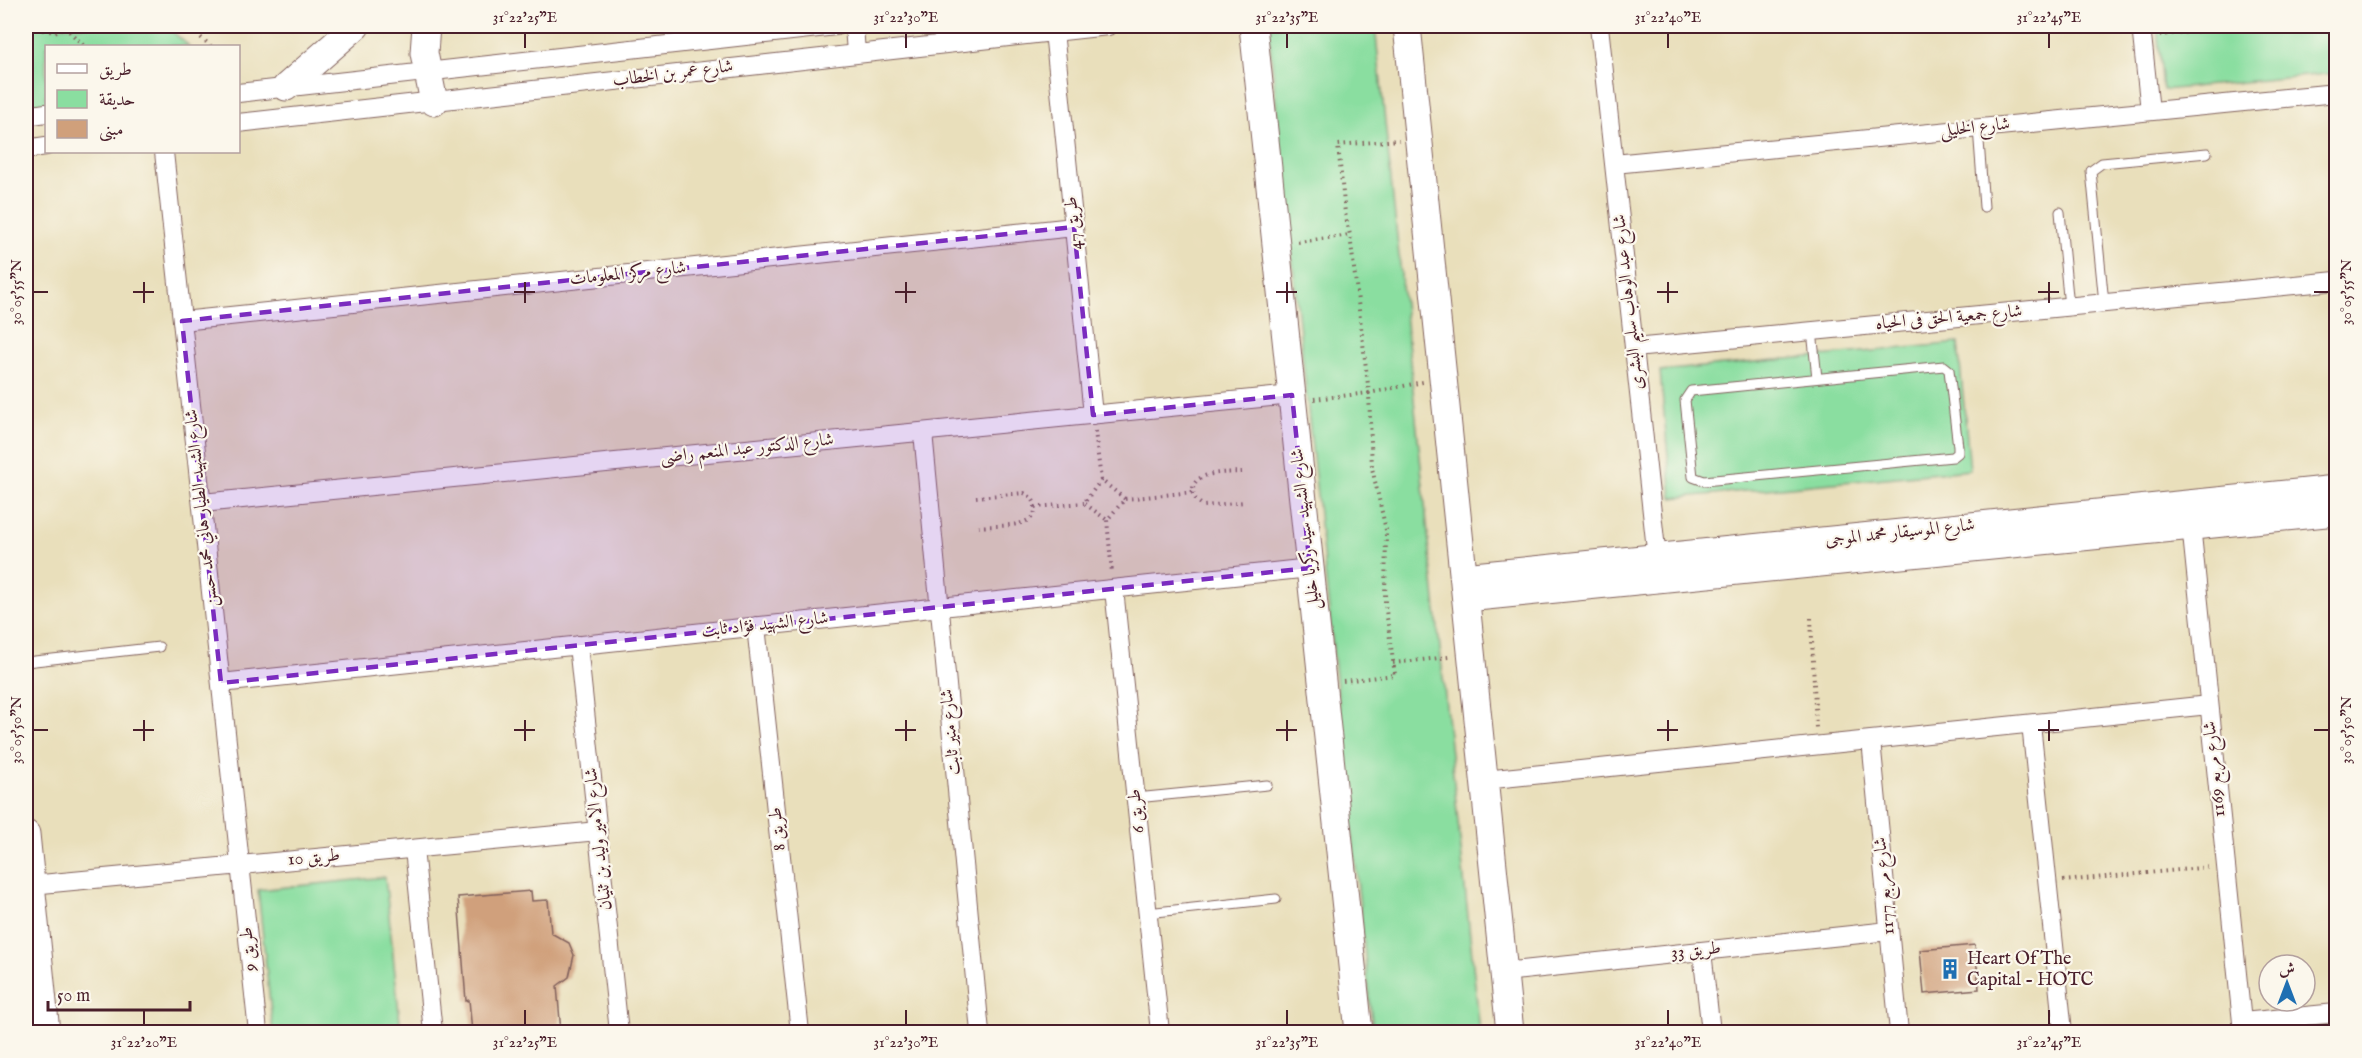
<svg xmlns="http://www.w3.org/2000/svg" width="2362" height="1058" font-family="'IM FELL English',Amiri,serif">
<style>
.green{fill:#8adea0;stroke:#6a7e66;stroke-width:1.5}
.building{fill:#d0a07b}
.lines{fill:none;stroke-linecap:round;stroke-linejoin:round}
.lane-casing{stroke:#82625d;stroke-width:11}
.street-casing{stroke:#82625d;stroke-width:20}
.secondary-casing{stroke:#82625d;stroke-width:29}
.path{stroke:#82625d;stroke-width:4;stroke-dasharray:1.5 4.5;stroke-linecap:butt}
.lane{stroke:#fff;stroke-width:9}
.street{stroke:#fff;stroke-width:18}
.secondary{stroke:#fff;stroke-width:27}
.marked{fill:#7b2cbf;fill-opacity:0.2;stroke:#7b2cbf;stroke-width:4.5;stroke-dasharray:12 8;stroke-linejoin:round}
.ticks{fill:none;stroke:#4a1f2b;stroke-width:2}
.labels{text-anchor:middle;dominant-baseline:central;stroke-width:4.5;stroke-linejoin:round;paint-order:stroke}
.street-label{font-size:18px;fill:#4a1f2b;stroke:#fbf7ec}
.poi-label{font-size:18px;fill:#4a1f2b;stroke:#fbf7ec;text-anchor:start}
.neatline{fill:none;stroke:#4a1f2b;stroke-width:2}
.ticks-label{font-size:15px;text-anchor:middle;fill:#4a1f2b}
</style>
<rect width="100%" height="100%" fill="#fbf7ec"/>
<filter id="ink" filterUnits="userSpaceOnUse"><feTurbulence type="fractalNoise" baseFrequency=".0167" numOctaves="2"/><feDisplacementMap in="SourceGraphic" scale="12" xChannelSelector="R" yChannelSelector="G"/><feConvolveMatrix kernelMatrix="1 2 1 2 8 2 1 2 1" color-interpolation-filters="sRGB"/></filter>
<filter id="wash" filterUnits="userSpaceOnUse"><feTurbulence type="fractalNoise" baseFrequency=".008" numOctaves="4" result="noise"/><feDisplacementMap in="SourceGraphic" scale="24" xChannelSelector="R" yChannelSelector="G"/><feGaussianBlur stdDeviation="1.35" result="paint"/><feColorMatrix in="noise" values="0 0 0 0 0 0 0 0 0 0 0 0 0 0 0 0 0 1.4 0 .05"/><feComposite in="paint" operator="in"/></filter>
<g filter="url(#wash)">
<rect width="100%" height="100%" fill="#e9dfbb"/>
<path class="green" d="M26 26H166L189 46H46V106L26 107Z
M1268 26H1375L1480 1032H1373Z
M2157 26H2336V73L2163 90Z
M1958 343 1970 470 1672 498 1660 371Z
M385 877 401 1032H273L258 890Z"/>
<g id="blocks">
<path class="building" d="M531 891 532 901 548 900 551 933 569 943 574 955 569 977 557 986 561 1032H472L469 1000 466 1001 458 897Z
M1975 945 1979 989 1924 994 1920 950Z"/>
</g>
</g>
<g filter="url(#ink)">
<use href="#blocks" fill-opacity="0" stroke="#82625d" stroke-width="1.5"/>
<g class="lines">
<g class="lane-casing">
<path id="lane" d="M1978 128 1984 207
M2060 212 2069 307
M2104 303 2091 171 2102 163 2207 153
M1812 331 1817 378
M1944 366 1949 370 1958 447V453L1953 457 1704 481 1693 477 1685 400 1691 391Z
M26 662 159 647
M1136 798 1267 785
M1147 913 1276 899"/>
</g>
<g class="street-casing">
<path id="street" d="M854 26 856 53
M1599 26 1658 568
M2141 26 2150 111
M1054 31 1093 415
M238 93 836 26
M26 116 46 113
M238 123 1108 26
M26 149 46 146
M164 152 258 1032
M1614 164 2336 93
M182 321 1074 227
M1634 348 2336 281
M923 432 980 1032
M202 503 1292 395
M2190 515 2243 1032
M1114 589 1160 1032
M756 626 800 1032
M578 645 619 1032
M221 683 1310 568
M2031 724 2063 1032
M1871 740 1899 1032
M1484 780 2209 705
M414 849 433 1032
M31 885 598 831
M1702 951 1711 1032
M1504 972 1889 931
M2242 1022 2336 1013"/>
</g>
<g class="secondary-casing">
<path id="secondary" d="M426 26 424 53 434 102
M1253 26 1359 1032
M1407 26 1510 1032
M286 87 356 26
M1464 577 2336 489
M1466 598 2336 512
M26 834 46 1032"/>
</g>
<path class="path" d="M39 26 44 30 55 32 66 26
M187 26 211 46
M26 27 29 26
M65 27 84 46
M2160 35 2248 26
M1298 242 1350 235 1345 213 1338 145 1399 140
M1314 399 1369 393 1350 235
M1095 431 1101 480 1125 499 1107 520 1112 573
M1242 472C1228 473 1192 470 1193 491 1193 498 1198 502 1204 506L1245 502
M1101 480 1084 503 1107 520
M976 497 1024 493C1030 496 1035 500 1035 507 1038 529 994 525 979 527
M1125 499 1193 492
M1035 507 1084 503
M1811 618 1816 728
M1393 663 1449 657
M1343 681 1395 675 1385 603 1386 530 1372 468 1369 393 1423 382
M2063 881 2211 867"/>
<use href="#lane" class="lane"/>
<use href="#street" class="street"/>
<use href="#secondary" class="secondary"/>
</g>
</g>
<path class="marked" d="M1074 227 1093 415 1292 395 1310 568 221 683 182 321Z"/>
<path class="ticks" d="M525 33V48M906 33V48M1287 33V48M1668 33V48M2049 33V48M144 282V303M525 282V303M906 282V303M1287 282V303M1668 282V303M2049 282V303M33 292H48M133 292H154M514 292H535M895 292H916M1276 292H1297M1657 292H1678M2038 292H2059M2314 292H2329M144 720V741M525 720V741M906 720V741M1287 720V741M1668 720V741M2049 720V741M33 730H48M133 730H154M514 730H535M895 730H916M1276 730H1297M1657 730H1678M2038 730H2059M2314 730H2329M144 1010V1025M525 1010V1025M906 1010V1025M1287 1010V1025M1668 1010V1025M2049 1010V1025"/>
<defs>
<g id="building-bare" transform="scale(1.62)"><path d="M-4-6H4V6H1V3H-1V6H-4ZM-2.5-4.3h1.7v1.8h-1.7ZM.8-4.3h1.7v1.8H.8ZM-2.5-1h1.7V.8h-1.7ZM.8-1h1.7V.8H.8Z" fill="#1f6fb2" stroke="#fbf7ec" stroke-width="2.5" paint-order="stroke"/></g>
</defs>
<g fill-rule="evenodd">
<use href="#building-bare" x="1950" y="969"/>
</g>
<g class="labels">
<g class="street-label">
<text transform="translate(673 74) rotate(-7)">شارع عمر بن الخطاب</text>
<text transform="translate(1975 128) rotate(-6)">شارع الخليلى</text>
<text transform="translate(1074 223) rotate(-96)">طريق 47</text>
<text transform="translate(628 274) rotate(-6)">شارع مركز المعلومات</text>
<text transform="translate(1629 302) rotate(-96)">شارع عبد الوهاب سليم البشرى</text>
<text transform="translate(1949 318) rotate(-5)">شارع جمعية الحق فى الحياه</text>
<text transform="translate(747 449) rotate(-6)">شارع الدكتور عبد المنعم راضى</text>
<text transform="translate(202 508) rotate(-96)">شارع الشهيد الطيار هاني محمد حسن</text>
<text transform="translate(1306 529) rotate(-96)">شارع الشهيد سيد زكريا خليل</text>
<text transform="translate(1900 533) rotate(-6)">شارع الموسيقار محمد الموجى</text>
<text transform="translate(765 625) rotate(-6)">شارع الشهيد فؤاد ثابت</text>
<text transform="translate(951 732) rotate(-95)">شارع منير ثابت</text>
<text transform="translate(2215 769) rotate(-96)">شارع مربع 1169</text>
<text transform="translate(1137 811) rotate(-96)">طريق 6</text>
<text transform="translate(778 829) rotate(-96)">طريق 8</text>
<text transform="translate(599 839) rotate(-96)">شارع الامير وليد بن ثنيان</text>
<text transform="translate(314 858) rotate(-5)">طريق 10</text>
<text transform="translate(1885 886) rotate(-95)">شارع مربع 1177</text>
<text transform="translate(249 949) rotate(-96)">طريق 9</text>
<text transform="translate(1696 951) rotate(-6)">طريق 33</text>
</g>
<g class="poi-label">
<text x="1967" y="959">Heart Of The<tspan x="1967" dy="21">Capital - HOTC</tspan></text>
</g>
</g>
<rect width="2362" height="1058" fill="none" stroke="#fbf7ec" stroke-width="66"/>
<rect x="45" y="45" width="195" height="108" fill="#fbf7ec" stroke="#b4a19f" stroke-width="1.5"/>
<rect x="57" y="64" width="30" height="9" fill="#ffffff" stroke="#b4a19f" stroke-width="1.5"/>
<text x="99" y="75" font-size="18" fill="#4a1f2b">طريق</text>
<rect x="57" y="90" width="30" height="18" fill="#8adea0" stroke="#b4a19f" stroke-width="1.5"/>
<text x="99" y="105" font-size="18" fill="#4a1f2b">حديقة</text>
<rect x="57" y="120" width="30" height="18" fill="#d0a07b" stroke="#b4a19f" stroke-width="1.5"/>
<text x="99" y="135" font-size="18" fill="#4a1f2b">مبنى</text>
<g transform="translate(2287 983)"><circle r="28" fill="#fbf7ec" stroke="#b4a19f" stroke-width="1.5"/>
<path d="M0-4.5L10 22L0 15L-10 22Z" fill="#1f6fb2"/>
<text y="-9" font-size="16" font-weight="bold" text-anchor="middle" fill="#4a1f2b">ش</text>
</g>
<path d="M48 1001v9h142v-9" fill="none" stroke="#4a1f2b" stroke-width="3"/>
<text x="57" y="1001" font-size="18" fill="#4a1f2b" stroke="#fbf7ec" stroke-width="4.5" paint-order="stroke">50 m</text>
<rect x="33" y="33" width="2296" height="992" class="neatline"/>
<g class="ticks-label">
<text x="525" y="22">31°22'25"E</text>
<text x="906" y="22">31°22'30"E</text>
<text x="1287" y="22">31°22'35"E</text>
<text x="1668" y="22">31°22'40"E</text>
<text x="2049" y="22">31°22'45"E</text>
<text transform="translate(16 292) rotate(-90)" y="5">30°05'55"N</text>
<text transform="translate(2346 292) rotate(-90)" y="5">30°05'55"N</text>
<text transform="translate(16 730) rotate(-90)" y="5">30°05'50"N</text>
<text transform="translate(2346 730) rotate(-90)" y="5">30°05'50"N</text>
<text x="144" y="1047">31°22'20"E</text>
<text x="525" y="1047">31°22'25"E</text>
<text x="906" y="1047">31°22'30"E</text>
<text x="1287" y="1047">31°22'35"E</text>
<text x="1668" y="1047">31°22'40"E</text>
<text x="2049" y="1047">31°22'45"E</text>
</g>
</svg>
